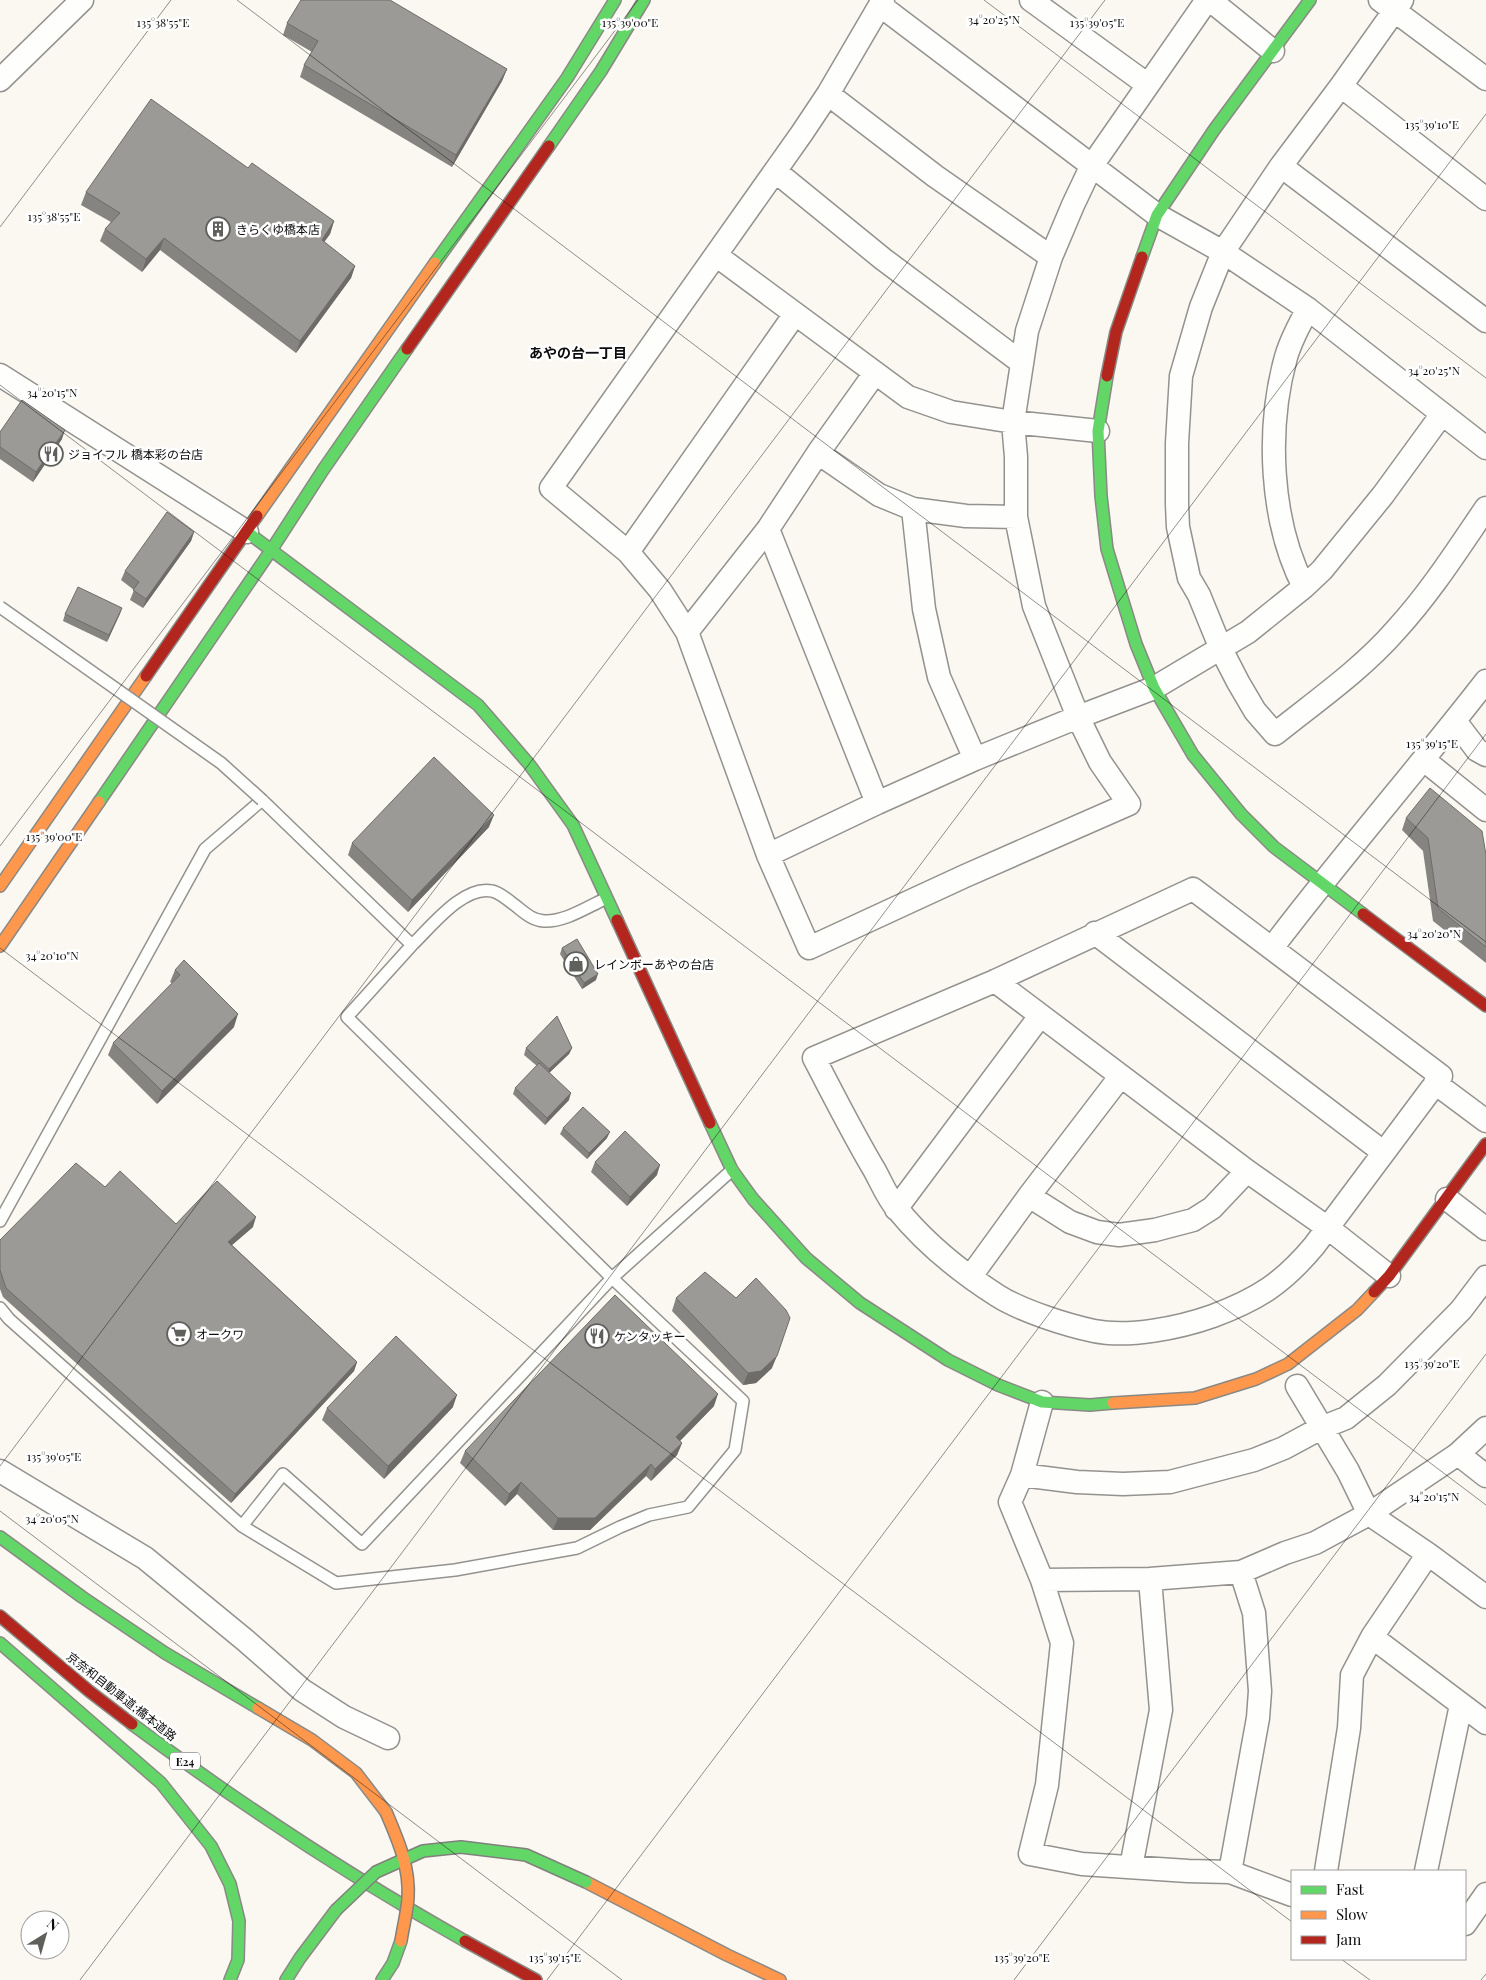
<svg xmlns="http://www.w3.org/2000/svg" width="1486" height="1980" font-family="'Playfair Display','Noto Sans JP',serif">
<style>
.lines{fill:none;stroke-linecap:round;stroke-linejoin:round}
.lane-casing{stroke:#93928f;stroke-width:14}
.street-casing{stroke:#93928f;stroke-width:25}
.fast-casing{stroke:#8a8985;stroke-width:14}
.slow-casing{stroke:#8a8985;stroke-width:14}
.jam-casing{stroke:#8a8985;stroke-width:14}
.lane{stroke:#fefefd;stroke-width:11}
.street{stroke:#fefefd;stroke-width:22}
.fast{stroke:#63d668;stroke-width:11}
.slow{stroke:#ff974d;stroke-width:11}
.jam{stroke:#b3261e;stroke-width:11}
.lane-bridge-casing{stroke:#93928f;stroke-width:14;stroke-linecap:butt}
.fast-bridge-casing{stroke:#80807c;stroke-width:14;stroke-linecap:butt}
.slow-bridge-casing{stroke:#80807c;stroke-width:14;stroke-linecap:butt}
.lane-bridge{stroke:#fefefd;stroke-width:11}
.fast-bridge{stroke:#63d668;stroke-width:11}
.slow-bridge{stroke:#ff974d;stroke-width:11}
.wall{fill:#868481}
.shaded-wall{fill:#6d6c69}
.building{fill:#9c9a96;stroke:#6d6c69}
.ticks{fill:none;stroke:#0c0c0c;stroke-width:1;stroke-opacity:0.45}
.labels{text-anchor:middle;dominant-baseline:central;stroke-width:5;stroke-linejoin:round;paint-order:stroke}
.shield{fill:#fff;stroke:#555;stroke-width:1}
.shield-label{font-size:11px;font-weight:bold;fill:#0c0c0c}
.poi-label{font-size:12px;fill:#0c0c0c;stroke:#fff;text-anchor:start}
.street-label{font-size:12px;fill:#0c0c0c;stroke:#fff}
.neighbourhood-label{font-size:14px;font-weight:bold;fill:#0c0c0c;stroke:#fff}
.ticks-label{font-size:12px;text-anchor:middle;fill:#0c0c0c;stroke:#fff;stroke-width:5;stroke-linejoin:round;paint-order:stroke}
</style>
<rect width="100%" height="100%" fill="#faf8f0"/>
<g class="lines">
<g class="lane-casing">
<path id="lane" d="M0 1221 205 849 262 800 412 945C431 927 463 885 492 891 498 892 507 899 512 903 522 910 530 920 544 921 565 922 587 907 605 899
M0 1308 9 1319 242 1526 336 1583 455 1570 577 1548 620 1527 649 1515 688 1507 735 1450 743 1401 612 1278 347 1017 412 945
M242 1526 283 1474 362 1544 612 1278 732 1170"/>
</g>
<g class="street-casing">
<path id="street" d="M883 0 828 94 802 133 551 488 628 552 660 590 687 632 768 855 809 948 965 876 1129 804 1100 762 1078 717 1034 606 1016 517V457L1013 422 1027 331 1051 257 1073 205 1091 167 1207 0
M1031 0 1148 85
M1210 0 1273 51
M1380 0 1486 79
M1402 0 1341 86 1281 166 1223 252 1201 307 1181 376 1177 443V504L1178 527 1189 578 1199 595 1221 649 1238 682 1255 711 1275 734C1316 701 1361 670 1396 630 1430 593 1458 549 1486 508
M881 6 1157 215 1223 252 1308 309 1486 448
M0 80 82 0
M1341 86 1486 199
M828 94 935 176 1051 257
M1281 166 1486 321
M775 171 883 259 1022 363
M717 256 908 397 951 412 1013 422 1098 431
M0 375 247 532
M818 453 879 495 913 509 966 516 1016 517
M913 509 924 609 939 677 975 759
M768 529 877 803
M628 552 795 314
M1304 587C1270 521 1266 429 1286 357 1291 340 1299 325 1308 309
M687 632 768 529 818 453 875 373
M1455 721 1477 750 1486 755
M1424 760 1486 810
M768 855 877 803 975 759 1078 717 1154 688 1248 632 1304 587 1322 570 1383 495 1442 414
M1193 889 1441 1076 1314 1246C1282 1284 1258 1299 1213 1316 1179 1328 1129 1338 1094 1331 1066 1325 1022 1311 998 1296 962 1273 925 1243 898 1210 888 1199 882 1184 875 1171 853 1134 834 1096 814 1058L995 981Z
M1095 933 1383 1152
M1272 948C1341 857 1416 771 1486 681
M995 981 1247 1171 1328 1228 1389 1276
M1435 1083 1486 1121
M1029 1196 1070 1222 1097 1232 1119 1235 1155 1230 1193 1220 1212 1208 1247 1171
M1447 1199 1486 1229
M896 1209 1040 1016
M971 1276 1029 1196 1120 1077
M1297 1386 1348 1471 1369 1514 1428 1554 1486 1597
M1042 1402 1022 1475 1010 1502 1042 1580 1062 1643 1047 1785 1030 1854 1082 1864 1188 1871 1230 1872 1292 1895
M1458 1454 1486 1476
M0 1471 145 1558 245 1640 302 1690 344 1717 388 1738
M1022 1475 1077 1482 1123 1484 1170 1482 1254 1460 1284 1448 1321 1428 1346 1418 1387 1385 1461 1310 1486 1277
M1042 1580 1150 1579 1241 1572 1285 1553 1315 1543 1369 1514 1458 1454 1486 1428
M1372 1637 1486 1723
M1131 1867 1161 1710 1150 1579
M1326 1871 1349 1728 1352 1675 1372 1637 1428 1554
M1426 1871 1461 1705
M1230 1872 1258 1718 1260 1691 1254 1613 1241 1572
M1465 1924 1486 1894"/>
</g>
<g class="fast-casing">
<path id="fast" d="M549 146 601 71 644 0
M1142 257 1157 215 1214 130 1310 0
M435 263 567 78 615 0
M1107 376 1098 431 1101 496 1107 549 1136 644 1154 688 1193 755 1241 814 1274 847 1363 914
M247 532 478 705 529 764 573 825 617 920
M99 802 272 549 323 470 407 349
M710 1123 732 1170 753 1199 806 1258 860 1303 948 1360 998 1385 1042 1402 1090 1405 1113 1403
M0 1537 82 1597 165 1653 258 1708
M0 1643 161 1783 211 1846 230 1884 239 1921 238 1960 230 1980
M132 1724C239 1803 349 1876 465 1941
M286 1980 300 1958 336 1910
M382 1980 393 1963 401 1941"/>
</g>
<g class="slow-casing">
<path id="slow" d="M257 516 435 263
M0 886 146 676
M0 946 99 802
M1113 1403 1195 1398 1256 1379 1288 1364 1357 1310 1374 1292
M258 1708 312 1740 356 1773 386 1812
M586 1882 727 1955 780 1980"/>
</g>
<g class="jam-casing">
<path id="jam" d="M407 349 549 146
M1107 376 1116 332 1142 257
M146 676 257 516
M1363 914 1486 1006
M617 920 710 1123
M1374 1292 1389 1276 1486 1144
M0 1616 89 1691 132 1724
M465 1941 536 1980"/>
</g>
<use href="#lane" class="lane"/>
<use href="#street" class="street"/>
<use href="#fast" class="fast"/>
<use href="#slow" class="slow"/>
<use href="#jam" class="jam"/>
<g class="lane-bridge-casing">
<path id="lane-bridge" d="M0 607 221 763 262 800"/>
</g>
<g class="fast-bridge-casing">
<path id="fast-bridge" d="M336 1910 376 1872 423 1851 461 1847 526 1855 586 1882"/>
</g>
<g class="slow-bridge-casing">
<path id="slow-bridge" d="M386 1812C398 1840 410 1867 408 1898 407 1913 403 1927 401 1941"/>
</g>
<use href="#lane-bridge" class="lane-bridge"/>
<use href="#fast-bridge" class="fast-bridge"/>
<use href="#slow-bridge" class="slow-bridge"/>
</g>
<path class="wall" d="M287 23 507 69 502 81 452 167 300 77 304 65 312 52 283 35Z
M248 168 334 221 330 234 324 242 355 266 351 278 296 353 160 250 142 272 100 241 105 229 111 222 81 205 86 192Z
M0 432 62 439 33 482 0 459Z
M194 532 191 541 143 608 130 600 134 590 121 580 125 571Z
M122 608 107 642 63 621 65 614Z
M1406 818 1486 855V963L1433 921 1423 851 1402 830Z
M489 827 408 912 348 855 352 843Z
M562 948 596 980 582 989 560 954Z
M175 970 234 1027 157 1104 108 1055 113 1043 172 983 170 982Z
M526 1048H572L569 1054 549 1073 569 1100 545 1125 513 1094 515 1088 537 1066 524 1055Z
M563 1128 607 1138 587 1159 560 1134Z
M595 1162 657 1175 627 1206 591 1172Z
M105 1187 176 1224 253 1227 232 1245 357 1362 354 1371 231 1503 3 1297 0 1289V1240Z
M676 1298 772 1368 756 1383 743 1385 672 1311Z
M714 1406 680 1441 682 1443 677 1455 651 1481 646 1476 590 1530H553L517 1494 505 1506 460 1463 465 1451Z
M453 1407 384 1479 322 1420 327 1408Z"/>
<path class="shaded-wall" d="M507 69 502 81 452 167 456 155Z
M334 221 330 234 317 252 322 240Z
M164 238 160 250 142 272 146 259Z
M355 266 351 278 296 353 300 341Z
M65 430 62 439 33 482 36 472Z
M194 532 191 541 143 608 146 599Z
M122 608 120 614 107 642 109 635Z
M494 815 489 827 408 912 412 900Z
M598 974 596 980 582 989 584 983Z
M238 1014 234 1027 157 1104 162 1091Z
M572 1048 569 1054 547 1075 549 1069Z
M571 1093 569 1100 545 1125 547 1118Z
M610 1132 607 1138 587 1159 589 1153Z
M660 1165 657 1175 627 1206 630 1197Z
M256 1217 253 1227 225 1251 228 1242Z
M777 1356 772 1368 756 1383 743 1385 748 1373Z
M357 1362 354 1371 231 1503 235 1494Z
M718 1394 714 1406 672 1449 676 1437Z
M457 1395 453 1407 384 1479 388 1466Z
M682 1443 677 1455 651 1481 655 1469Z
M651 1464 646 1476 590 1530H553L558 1518Z
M521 1482 517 1494 505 1506 509 1494Z"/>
<path class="building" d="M301 0H390L507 69 456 155 304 65 318 41 287 23Z
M151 99 248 168 252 163 334 221 322 240 355 266 300 341 164 238 146 259 105 229 120 213 86 192Z
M22 400 65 430 36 472 0 447V432Z
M167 512 194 532 146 599 133 590 139 582 125 571Z
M78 587 122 608 109 635 65 614Z
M434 757 494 815 412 900 352 843Z
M1430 788 1482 831 1486 855V947L1438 908 1428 838 1406 818Z
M577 939 598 974 584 983 562 948Z
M184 960 238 1014 162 1091 113 1043 180 975 175 970Z
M557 1016 572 1048 549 1069 526 1048Z
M539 1063 571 1093 547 1118 515 1088Z
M583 1107 610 1132 589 1153 563 1128Z
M625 1131 660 1165 630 1197 595 1162Z
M76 1163 105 1187 120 1171 176 1224 217 1181 256 1217 228 1242 357 1362 235 1494 6 1288 0 1270V1240Z
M705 1272 736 1298 756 1278 786 1310 790 1318 777 1356 761 1371 748 1373 676 1298Z
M615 1295 718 1394 676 1437 682 1443 655 1469 651 1464 595 1518H558L521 1482 509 1494 465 1451Z
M396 1336 457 1395 388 1466 327 1408Z"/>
<path class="ticks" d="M237 0 1486 942M984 0 1486 378M0 227 171 0M0 385 1486 1505M0 846 638 0M0 948 1292 1922M0 1466 1105 0M0 1511 622 1980M1341 1959 1370 1980M80 1980 1486 114M547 1980 1486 734M1014 1980 1486 1354M1481 1980 1486 1974"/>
<defs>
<g id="building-ring" transform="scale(1.25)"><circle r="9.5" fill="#fff" stroke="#5f5f5c" stroke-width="1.5"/><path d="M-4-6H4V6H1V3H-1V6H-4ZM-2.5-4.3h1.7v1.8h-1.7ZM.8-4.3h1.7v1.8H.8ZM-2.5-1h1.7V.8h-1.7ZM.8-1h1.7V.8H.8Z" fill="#5f5f5c"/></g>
<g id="restaurant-ring" transform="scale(1.25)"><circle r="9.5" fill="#fff" stroke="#5f5f5c" stroke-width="1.5"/><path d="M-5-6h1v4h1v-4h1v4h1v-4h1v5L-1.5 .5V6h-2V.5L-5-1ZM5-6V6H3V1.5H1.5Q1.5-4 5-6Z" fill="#5f5f5c"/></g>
<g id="shop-ring" transform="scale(1.25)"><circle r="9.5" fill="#fff" stroke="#5f5f5c" stroke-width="1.5"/><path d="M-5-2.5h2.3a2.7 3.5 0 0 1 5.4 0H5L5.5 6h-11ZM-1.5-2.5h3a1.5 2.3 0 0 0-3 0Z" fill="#5f5f5c"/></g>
<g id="supermarket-ring" transform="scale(1.25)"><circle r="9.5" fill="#fff" stroke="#5f5f5c" stroke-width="1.5"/><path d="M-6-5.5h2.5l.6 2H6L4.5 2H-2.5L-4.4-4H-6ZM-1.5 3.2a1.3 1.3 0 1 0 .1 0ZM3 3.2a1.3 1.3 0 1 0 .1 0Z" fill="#5f5f5c"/></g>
</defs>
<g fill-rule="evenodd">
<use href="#building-ring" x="218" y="229"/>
<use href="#restaurant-ring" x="51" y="454"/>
<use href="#shop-ring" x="576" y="964"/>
<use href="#supermarket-ring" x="179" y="1334"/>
<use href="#restaurant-ring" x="597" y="1336"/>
</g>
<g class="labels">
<rect class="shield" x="170" y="1752.5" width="30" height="17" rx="4"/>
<g class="shield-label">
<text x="185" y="1761">E24</text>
</g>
<g class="poi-label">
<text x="236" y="229">きらくゆ橋本店</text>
<text x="68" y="454">ジョイフル 橋本彩の台店</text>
<text x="594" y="964">レインボーあやの台店</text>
<text x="196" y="1334">オークワ</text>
<text x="614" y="1336">ケンタッキー</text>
</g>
<g class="street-label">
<text transform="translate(122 1696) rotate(38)">京奈和自動車道;橋本道路</text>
</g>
<g class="neighbourhood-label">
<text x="578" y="352">あやの台一丁目</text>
</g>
</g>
<g class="ticks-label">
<text x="994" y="24">34°20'25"N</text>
<text x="163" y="27">135°38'55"E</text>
<text x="630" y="27">135°39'00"E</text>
<text x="1097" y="27">135°39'05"E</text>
<text x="1432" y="129">135°39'10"E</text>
<text x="54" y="221">135°38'55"E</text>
<text x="1434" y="375">34°20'25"N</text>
<text x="52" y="397">34°20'15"N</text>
<text x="1432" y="748">135°39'15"E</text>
<text x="54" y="841">135°39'00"E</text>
<text x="1434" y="938">34°20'20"N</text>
<text x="52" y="960">34°20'10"N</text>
<text x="1432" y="1368">135°39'20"E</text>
<text x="54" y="1461">135°39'05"E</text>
<text x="1434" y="1501">34°20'15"N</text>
<text x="52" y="1523">34°20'05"N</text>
<text x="555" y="1962">135°39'15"E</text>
<text x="1022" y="1962">135°39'20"E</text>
</g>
<rect x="1291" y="1870" width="175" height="90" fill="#ffffff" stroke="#9e9e9e"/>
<rect x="1301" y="1886" width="25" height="8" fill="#63d668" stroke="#9e9e9e"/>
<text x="1336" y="1895" font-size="15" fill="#0c0c0c">Fast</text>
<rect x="1301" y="1911" width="25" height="8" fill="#ff974d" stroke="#9e9e9e"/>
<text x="1336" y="1920" font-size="15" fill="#0c0c0c">Slow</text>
<rect x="1301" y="1936" width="25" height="8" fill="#b3261e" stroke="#9e9e9e"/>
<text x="1336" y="1945" font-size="15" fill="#0c0c0c">Jam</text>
<g transform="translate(45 1935) rotate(37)"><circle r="24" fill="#ffffff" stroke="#9e9e9e"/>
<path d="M0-4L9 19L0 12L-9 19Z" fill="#5f5f5c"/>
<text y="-8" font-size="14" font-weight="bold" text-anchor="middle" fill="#0c0c0c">N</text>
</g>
</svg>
